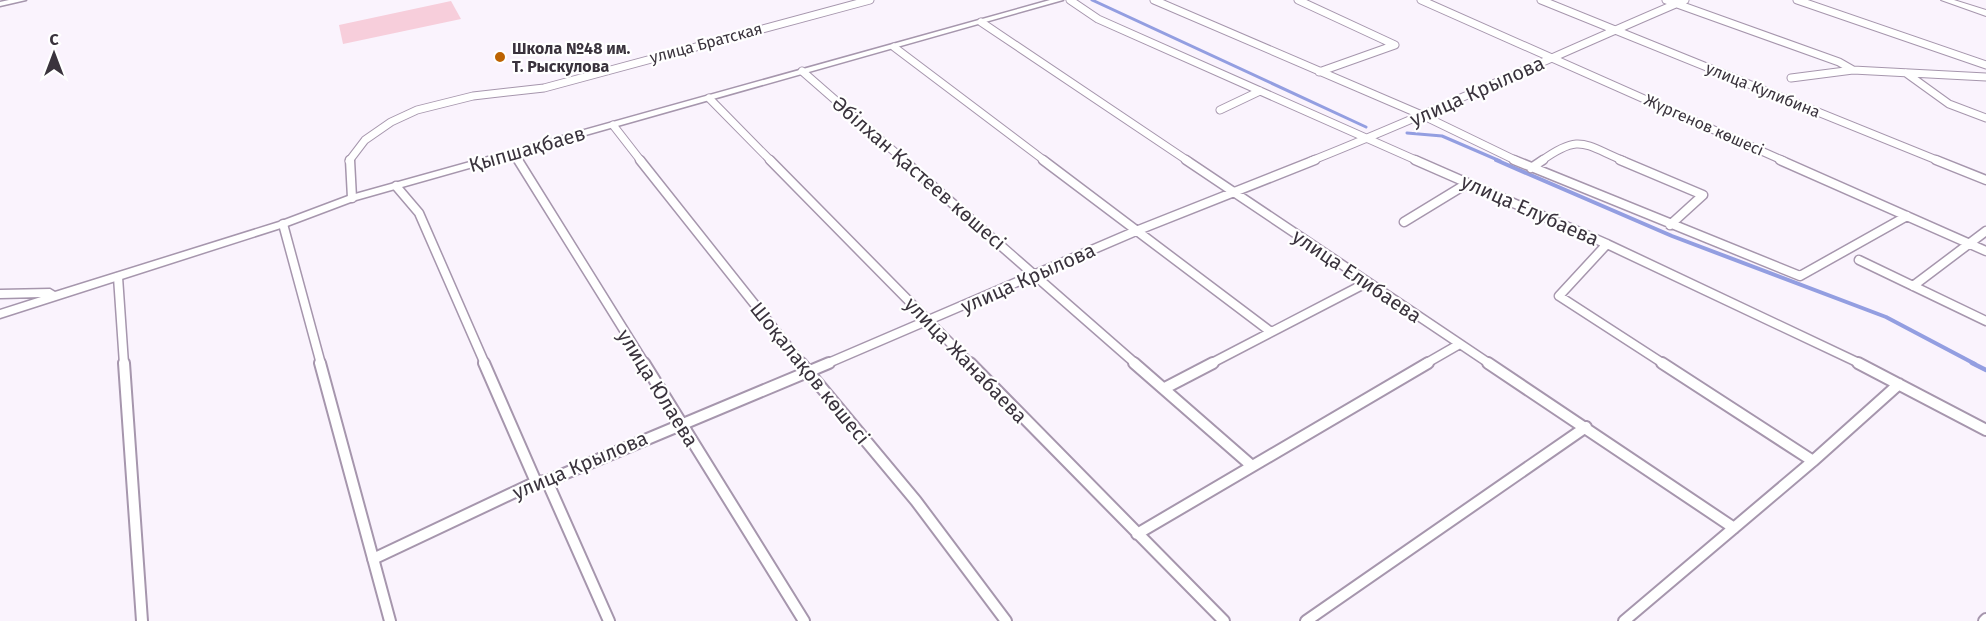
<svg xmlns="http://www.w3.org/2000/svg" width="1986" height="621" font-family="'Fira Sans',sans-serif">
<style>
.green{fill:#f7cedb}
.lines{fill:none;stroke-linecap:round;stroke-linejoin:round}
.stream-far2{stroke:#939ee1;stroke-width:3}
.stream-far1{stroke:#939ee1;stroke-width:4}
.stream{stroke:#939ee1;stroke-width:4.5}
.minor-far2-casing{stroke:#a696ad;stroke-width:9}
.minor-far1-casing{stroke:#a696ad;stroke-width:11}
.minor-casing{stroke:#a696ad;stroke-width:14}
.tertiary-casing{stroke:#a696ad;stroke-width:3}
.secondary-casing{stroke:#a696ad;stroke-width:2}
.minor-far2{stroke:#fff;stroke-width:7}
.minor-far1{stroke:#fff;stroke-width:8}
.minor{stroke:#fff;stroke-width:10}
.tertiary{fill:#fff;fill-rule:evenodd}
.secondary{fill:#fff;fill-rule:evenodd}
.poi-dot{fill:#bd6302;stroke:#fff;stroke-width:2}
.labels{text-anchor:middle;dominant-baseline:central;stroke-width:4.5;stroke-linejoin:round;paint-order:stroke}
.far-street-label{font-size:16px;fill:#3a333d;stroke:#fff}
.far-poi-label{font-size:16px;font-weight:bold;fill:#3a333d;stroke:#fff;text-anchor:start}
.street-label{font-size:20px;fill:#3a333d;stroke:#fff}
</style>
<rect width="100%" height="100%" fill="#faf3fd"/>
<path class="green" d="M451 1 461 19 343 44 339 25Z"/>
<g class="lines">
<path class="stream-far2" d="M1092 0 1366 127
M1407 133 1442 136 1500 161"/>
<path class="stream-far1" d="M1496 160 1672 236 1886 317 1975 364"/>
<path class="stream" d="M1972 363 1986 370"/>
<g class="minor-far2-casing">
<path id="minor-far2" d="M1070 0 1098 19 1418 161
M1154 0 1424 116 1517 161
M1298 0 1395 45 1319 72
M1421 0 1784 161
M1541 0 1939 161
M1666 0 1839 62 1853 70
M1797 0 1986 65
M981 22 1188 161
M894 47 1045 161
M802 71 905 161
M1906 73 1949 104 1986 118
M1791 78 1853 70 1986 77
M709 98 771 161
M1220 110 1260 91
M613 125 641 161
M514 153 519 161
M349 161 365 140 391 122 417 110 473 96 544 88 870 0
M1311 161C1437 111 1560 53 1685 0
M1541 161C1580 133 1583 144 1624 161"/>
</g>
<g class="minor-far1-casing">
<path id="minor-far1" d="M350 160 352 198
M518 160 645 364
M640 160 802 364
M770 160 971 364
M903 160 1136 364
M1043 160 1271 332
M1186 160 1490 364
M1415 160 1607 244 1861 364
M1514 160 1800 276 1907 216
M1620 160 1703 195 1670 225
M1780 160 1986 251
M1936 160 1986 180
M1531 168 1543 160
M396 186 419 213 485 364
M1404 222 1468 183
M283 224 321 364
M1607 244 1559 296 1664 364
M1859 260 1986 321
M118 277 124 364
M1913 286 1986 231
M826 364 1136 231 1315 160
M1210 364 1366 283
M1425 364 1458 345"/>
</g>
<g class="minor-casing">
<path id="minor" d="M124 363 142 621
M320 363 390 621
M484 363 536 482
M644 363 804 621
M801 363 916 501 1006 621
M970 363 1224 621
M1134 363 1252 466
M1488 363 1734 528
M1662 363 1813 461
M1858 363 1986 430
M1165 388 1213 363
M547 481 609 621
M1137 534 1428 363
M373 559 536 482 547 481 829 363
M1306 621 1586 427
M1624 621 1813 461 1899 384
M1984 621 1986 619"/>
</g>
<g class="tertiary-casing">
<path id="tertiary" d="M9 0H26L0 6V2Z
M1050 0H1063L356 200 287 226 0 318V310L41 297 0 298V290L50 289 55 292 279 222 348 196Z"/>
</g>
<g class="secondary-casing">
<path id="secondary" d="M1941 0H1954L1986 10V16Z"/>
</g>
<use href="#minor-far2" class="minor-far2"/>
<use href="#minor-far1" class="minor-far1"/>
<use href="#minor" class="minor"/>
<use href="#tertiary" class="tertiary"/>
<use href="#secondary" class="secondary"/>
</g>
<circle class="poi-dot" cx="500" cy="57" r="6"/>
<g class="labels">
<g class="far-street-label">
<text transform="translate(706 43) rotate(-15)">улица Братская</text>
<text transform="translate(1763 90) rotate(22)">улица Кулибина</text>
<text transform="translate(1704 125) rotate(24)">Жүргенов көшесі</text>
</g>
<g class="far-poi-label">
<text x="512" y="48">Школа №48 им.<tspan x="512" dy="18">Т. Рыскулова</tspan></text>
</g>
<g class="street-label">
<text transform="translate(1477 91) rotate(-24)">улица Крылова</text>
<text transform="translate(527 149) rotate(-16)">Қыпшақбаев</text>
<text transform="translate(919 173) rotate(41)">Әбілхан Қастеев көшесі</text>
<text transform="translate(1530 210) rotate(24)">улица Елубаева</text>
<text transform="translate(1357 276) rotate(34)">улица Елибаева</text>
<text transform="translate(1028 278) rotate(-24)">улица Крылова</text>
<text transform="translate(966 360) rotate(46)">улица Жанабаева</text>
<text transform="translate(810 373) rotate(51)">Шоқалақов көшесі</text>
<text transform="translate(658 388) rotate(58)">улица Юлаева</text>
<text transform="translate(580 465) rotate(-23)">улица Крылова</text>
</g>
</g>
<g transform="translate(54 54)" stroke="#ffffff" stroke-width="4.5" paint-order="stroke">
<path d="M0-4.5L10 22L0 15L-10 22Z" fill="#3a333d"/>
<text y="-9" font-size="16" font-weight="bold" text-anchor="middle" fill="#3a333d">С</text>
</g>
</svg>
